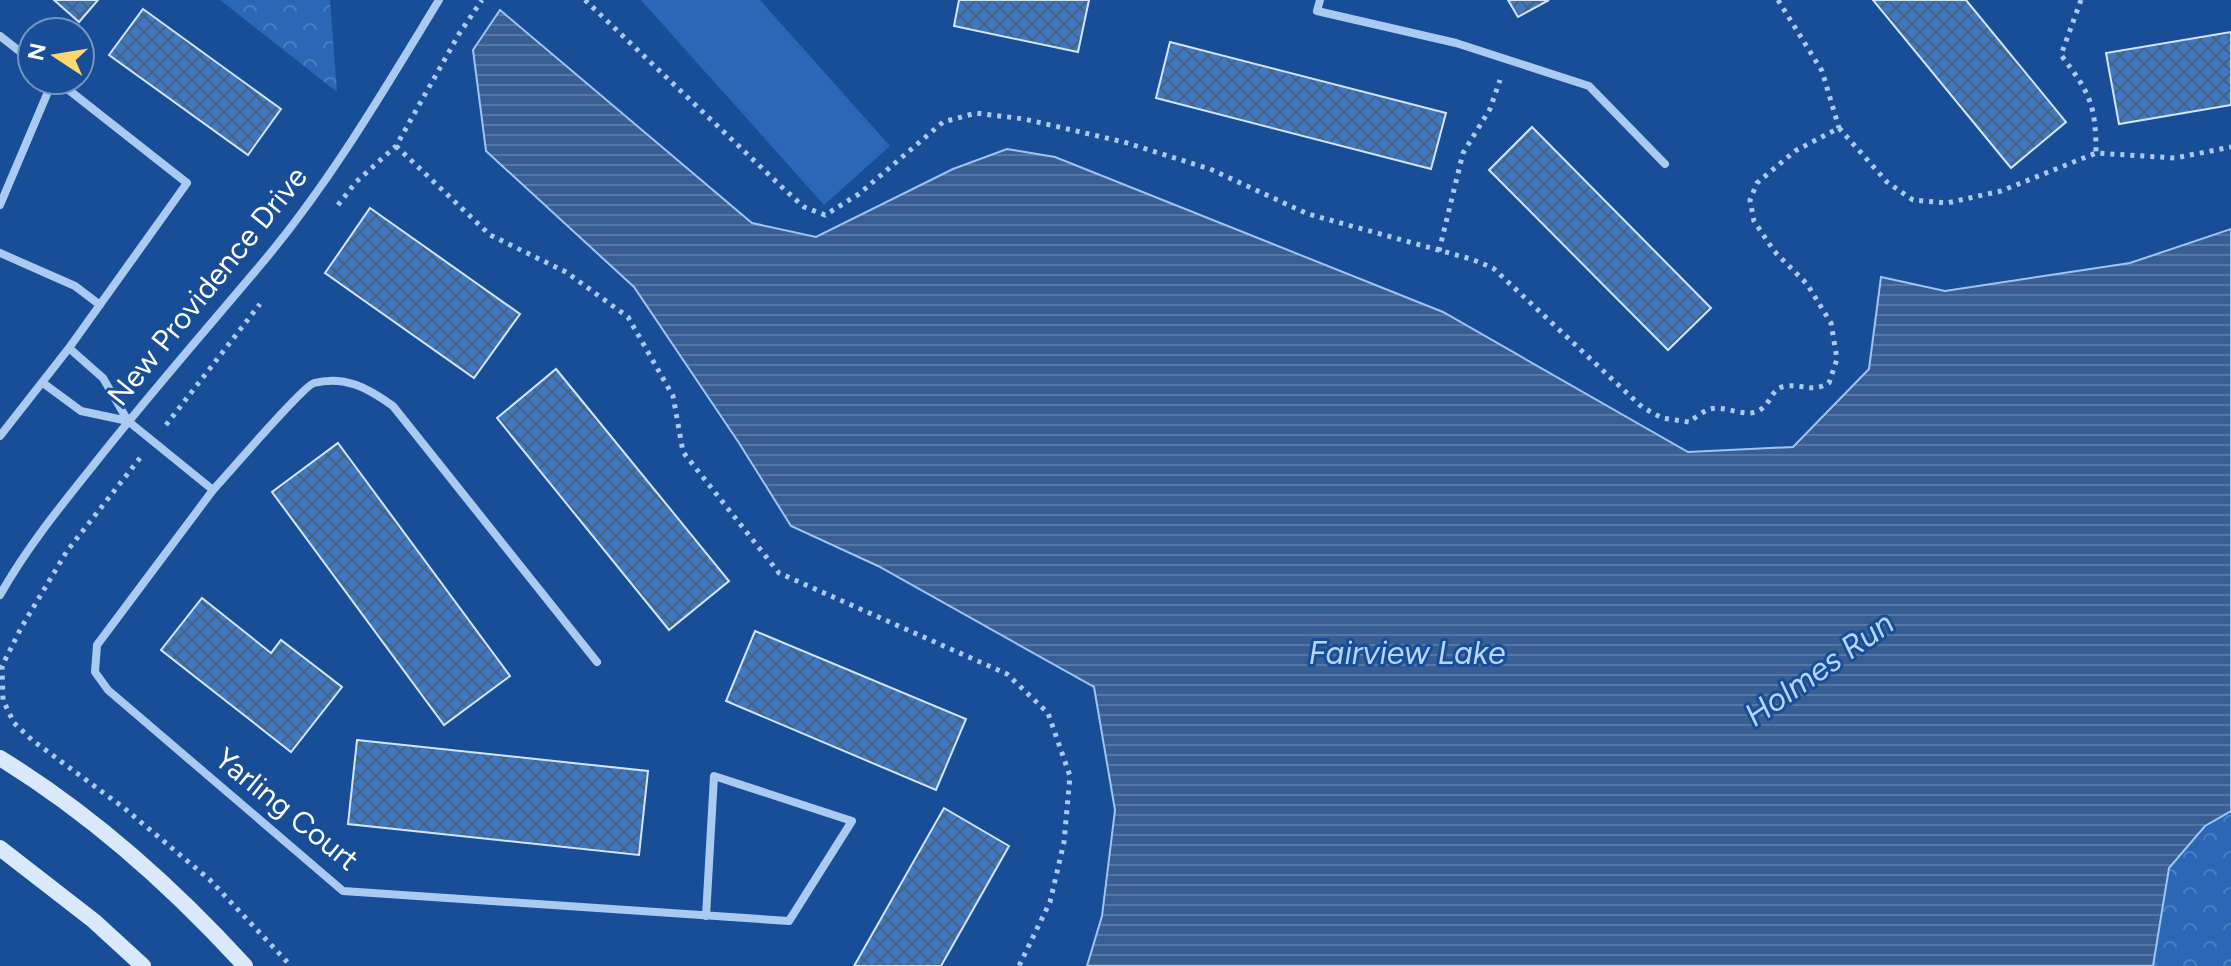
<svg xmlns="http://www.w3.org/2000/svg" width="2231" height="966" font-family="Figtree,sans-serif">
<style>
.forest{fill:url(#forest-crowns)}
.park{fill:#2b67b6}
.water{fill:url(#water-rules);stroke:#9ec4f4;stroke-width:2}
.building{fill:url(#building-cross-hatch);stroke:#d3e5fc;stroke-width:2}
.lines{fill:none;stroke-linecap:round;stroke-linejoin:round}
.path{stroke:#abcaf1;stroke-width:5;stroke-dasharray:4 6;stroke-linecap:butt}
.minor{stroke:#abcaf1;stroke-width:8}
.secondary{stroke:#dae8fc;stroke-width:16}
.labels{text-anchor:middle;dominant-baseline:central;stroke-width:6;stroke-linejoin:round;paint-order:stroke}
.street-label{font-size:30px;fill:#fff;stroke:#184e98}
.water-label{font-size:32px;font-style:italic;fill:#b8d4f8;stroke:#184e98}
</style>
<defs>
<pattern id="forest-crowns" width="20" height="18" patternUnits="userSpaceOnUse" patternTransform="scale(2)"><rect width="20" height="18" fill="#2b67b6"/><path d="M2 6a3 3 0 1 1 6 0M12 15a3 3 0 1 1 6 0" fill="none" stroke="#4b7ec1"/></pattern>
<pattern id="water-rules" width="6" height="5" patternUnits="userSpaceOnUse" patternTransform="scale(2)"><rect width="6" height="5" fill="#385e94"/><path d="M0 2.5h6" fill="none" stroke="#5676a4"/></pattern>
<pattern id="building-cross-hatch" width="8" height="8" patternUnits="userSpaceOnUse" patternTransform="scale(2)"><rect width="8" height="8" fill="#4077bf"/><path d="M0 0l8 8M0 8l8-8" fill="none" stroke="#466286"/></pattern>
</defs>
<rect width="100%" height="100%" fill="#184e98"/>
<path class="forest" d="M220 0H330L337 92Z
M2231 811V966H2153L2169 868 2205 826Z"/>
<path class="park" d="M641 0H760L890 146 824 205Z"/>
<path class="water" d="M500 10 752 223 816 237 953 169 1007 149 1055 157 1443 312 1688 452 1793 447 1869 369 1881 277 1945 291 2130 263 2231 229V811L2205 826 2169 868 2153 966H1087L1102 916 1115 810 1094 687 878 566 791 526 739 443 634 287 486 151 473 50Z"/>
<path class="building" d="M54 0H98L79 22Z
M959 0H1089L1078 52 954 26Z
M1508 0H1549L1518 17Z
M1873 0H1966L2066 122 2011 168Z
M143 9 281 109 248 155 109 55Z
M2231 32V105L2119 124 2106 53Z
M1170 42 1446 113 1431 169 1156 98Z
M1532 127 1711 308 1668 350 1489 170Z
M370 208 520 314 474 378 325 273Z
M556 369 729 581 669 630 497 418Z
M338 443 510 676 444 725 272 492Z
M202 598 271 653 281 640 342 687 291 752 161 650Z
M755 631 966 719 936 790 726 701Z
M357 740 648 771 639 855 348 824Z
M944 808 1009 846 941 966H854Z"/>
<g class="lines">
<path class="path" d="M585 0 785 190 804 207 825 215 859 194 943 122 976 113 1024 119 1124 142 1210 169 1308 214 1471 259 1493 268 1642 407 1662 418 1689 422C1695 418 1703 411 1710 409 1726 405 1746 419 1760 410 1772 403 1771 387 1787 386 1805 384 1810 393 1829 383L1837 359 1831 323 1807 284 1774 251 1754 221 1750 200 1757 183 1795 151 1839 128 1887 182 1913 200 1947 203 2001 191 2096 153 2175 158 2231 147
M1778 0 1822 71 1839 128
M2081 0 2061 55C2090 93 2096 105 2096 153
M396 146 490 235 566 272 628 317 673 396 683 452 779 573 1007 674 1048 713 1070 776 1064 842 1050 902 1019 966
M338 205 356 182 396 146 459 34 482 0
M1439 251 1463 153 1490 109 1500 80
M166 425 260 304
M140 458 67 551 21 628 2 666 3 700 14 723 32 740 124 808 210 880 291 966"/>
<path class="minor" d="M1320 0 1317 11 1456 43 1589 86 1665 164
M0 36 32 61
M0 205 53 80
M0 253 75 286 100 305
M43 383 81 411 128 421 103 378 69 348
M128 421 213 490C227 475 303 386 314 383 345 375 368 388 393 406L597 662
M0 436 69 348 187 183 56 80
M213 490 97 645 95 672 108 690 343 891 789 921 852 821 714 776 706 916
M0 595C26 549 59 508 92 467 147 397 206 330 263 262 331 181 384 90 439 0"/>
<path class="secondary" d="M0 758C91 814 173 887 245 966
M0 848 94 921 143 966"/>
</g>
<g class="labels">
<g class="street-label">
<text transform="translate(207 286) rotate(-51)">New Providence Drive</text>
<text transform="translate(287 809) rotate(39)">Yarling Court</text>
</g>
<g class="water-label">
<text x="1407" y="653">Fairview Lake</text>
<text transform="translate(1819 669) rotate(-35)">Holmes Run</text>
</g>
</g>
<g transform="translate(56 56) rotate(282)"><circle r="38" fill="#184e98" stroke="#7495c1" stroke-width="2"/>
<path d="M0-6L14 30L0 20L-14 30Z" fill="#ffd66b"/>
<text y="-12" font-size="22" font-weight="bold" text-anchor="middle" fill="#ffffff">N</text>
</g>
</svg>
